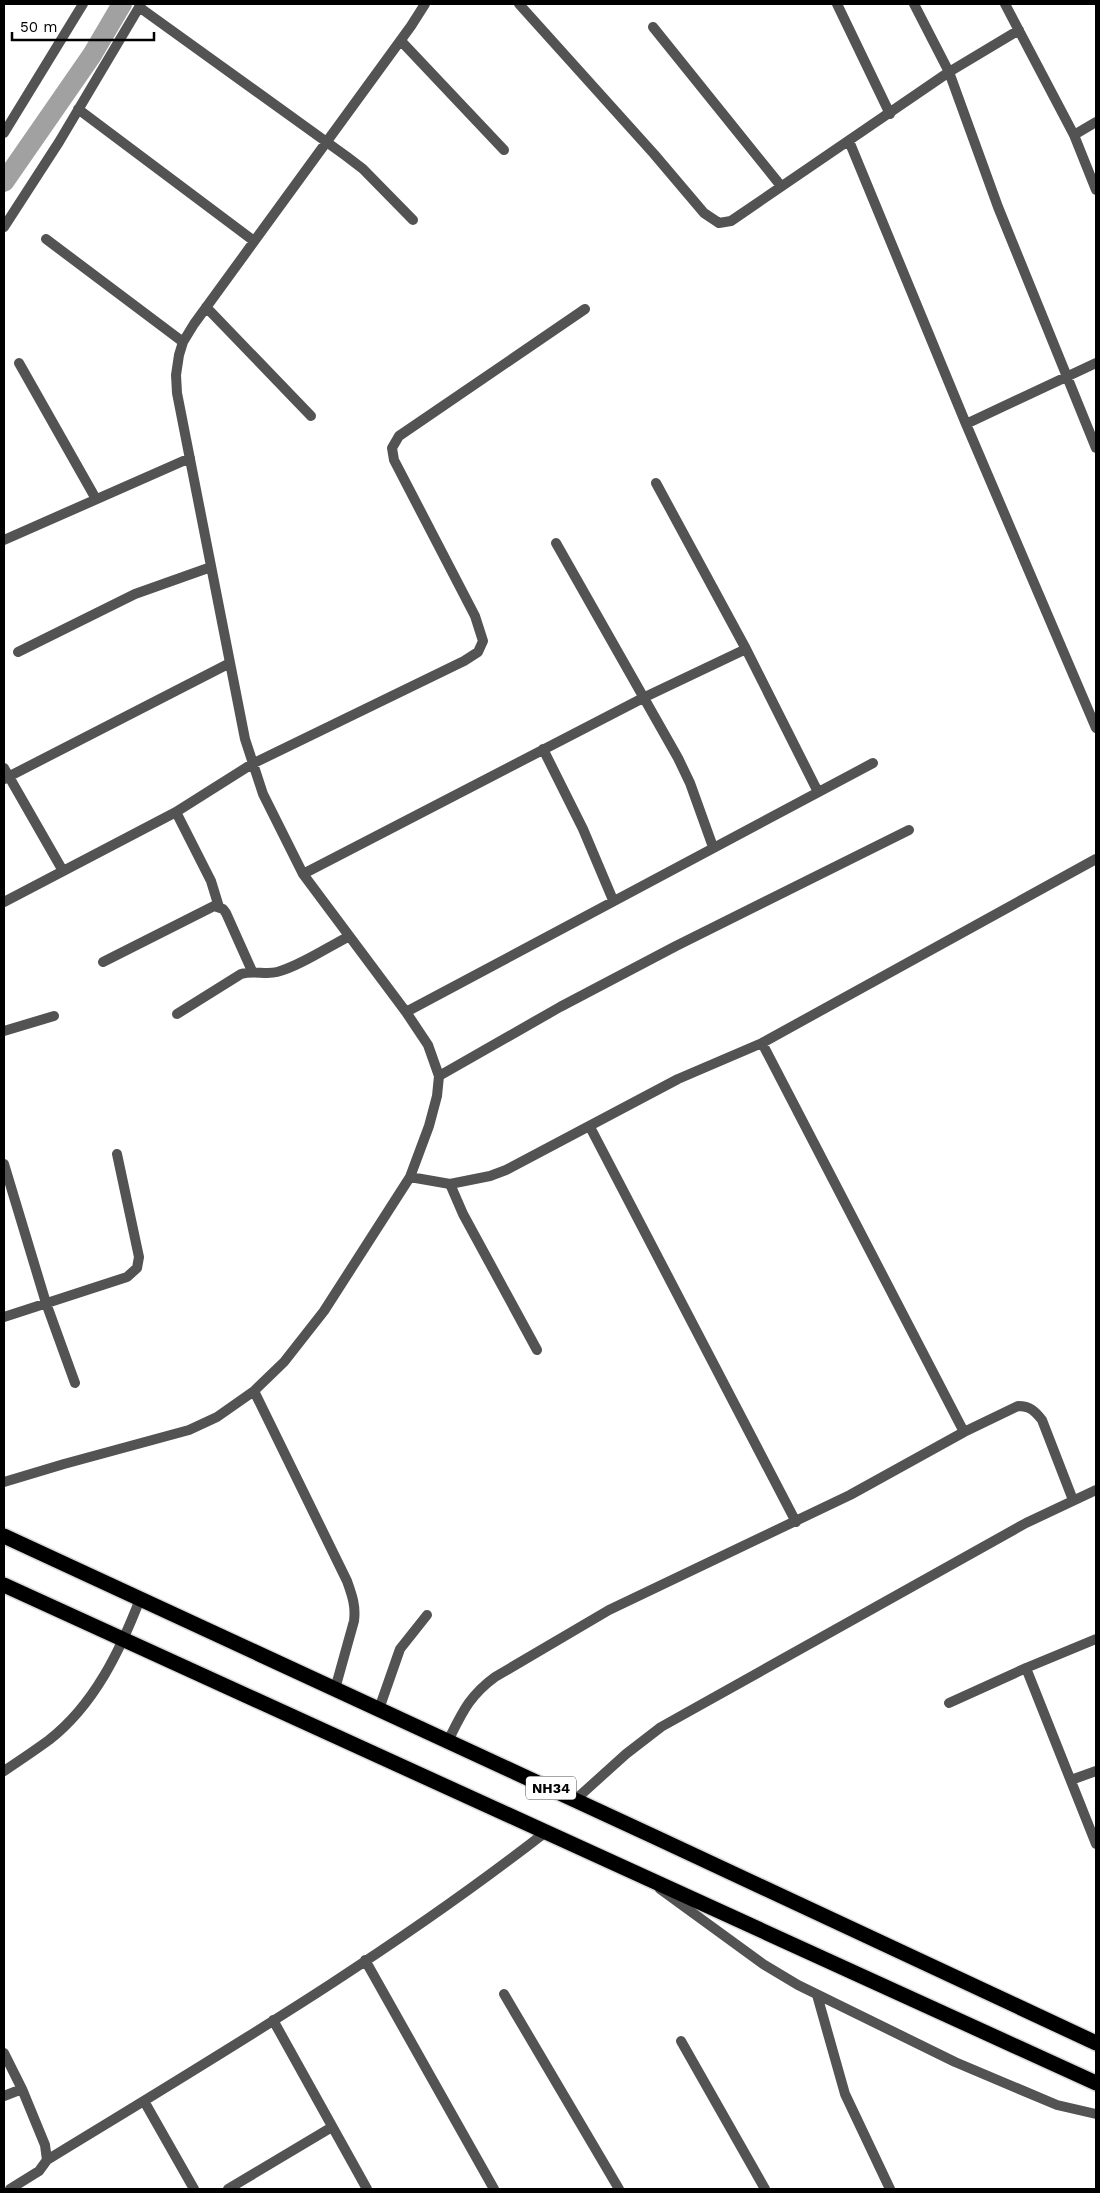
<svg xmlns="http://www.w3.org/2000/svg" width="1100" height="2193" font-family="'Work Sans',sans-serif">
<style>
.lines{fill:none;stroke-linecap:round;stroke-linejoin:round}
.canal{stroke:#a1a1a1;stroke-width:20}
.highway-casing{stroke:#dbdbdb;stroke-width:18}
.lane{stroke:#535353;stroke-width:10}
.street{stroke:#535353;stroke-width:10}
.highway{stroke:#000;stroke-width:15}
.labels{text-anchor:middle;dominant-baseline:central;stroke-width:5;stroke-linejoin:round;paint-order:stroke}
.shield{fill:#fff;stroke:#4c4c4c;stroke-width:1}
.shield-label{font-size:14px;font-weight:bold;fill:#000}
</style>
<rect width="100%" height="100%" fill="#fff"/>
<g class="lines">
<path class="canal" d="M4 182 92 55 122 4"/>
<g class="highway-casing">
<path id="highway" d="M4 1536 657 1838 1096 2043
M4 1585 1096 2083"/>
</g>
<path class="lane" d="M450 1184 463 1214 537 1350
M379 1709 400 1649 427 1615"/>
<path class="street" d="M519 4 654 154 704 213 719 223 731 221 949 72 1019 30
M837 4 890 114
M914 4 949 72 998 207 1096 448
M1005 4 1074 135 1096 190
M139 7 346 156 363 169 413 220
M653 27 781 186
M401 41 504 150
M78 109 254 241
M4 133 83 4
M1074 135 1096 122
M849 141 966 424 1096 728
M4 227 59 142 141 4
M46 239 183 342
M206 307 311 416
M19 363 96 499
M966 424 1096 363
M656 483 746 649 818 792
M4 540 190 458
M556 543 678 758 690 783 713 847
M18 652 135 594 211 567
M543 749 583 829 613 900
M4 768 63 871
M4 779 230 663
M176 812 211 881 219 907
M303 874 645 697 746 649
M4 902 176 812 252 764 464 661 478 652 483 641 475 616 394 460 392 448 399 436 585 309
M103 962 214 906 223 909 226 913 252 971
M406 1012 873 763
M177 1014 241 974C254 970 265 975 277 972 298 967 328 947 348 937
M4 1031 54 1016
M762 1043 964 1432
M439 1076 560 1007 676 946 909 830
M590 1127 796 1522
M4 1164 46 1303 75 1383
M410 1177 450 1184 490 1176 506 1170 678 1079 762 1043 1096 859
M4 1317 127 1277 137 1268 139 1257 117 1154
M254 1391 347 1581C352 1595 356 1606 354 1621L335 1689
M4 1482 64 1464 189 1430 217 1417 254 1391 284 1362 324 1311 410 1177 429 1126 437 1096 439 1076 428 1045 406 1012 303 874 263 794 245 739 177 393 176 375 179 355 183 342 194 324 411 26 425 4
M1026 1668 1096 1844
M949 1703 1026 1668 1096 1639
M448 1741C462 1713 469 1696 495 1677L609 1610 850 1495 964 1432 1018 1406C1030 1406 1035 1411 1042 1420L1073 1500
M4 1771C19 1761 34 1751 49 1740 94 1705 120 1651 140 1599
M1071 1780 1096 1771
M575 1800 626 1754 661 1727 1026 1523 1096 1490
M660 1889 763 1964 798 1985 955 2062 1057 2105 1096 2114
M365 1960 494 2189
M504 1994 619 2189
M817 1995 845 2094 890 2189
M273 2020 367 2189
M681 2041 765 2189
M4 2053 22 2089 4 2096
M144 2101 194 2189
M47 2160C217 2056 390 1954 547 1831
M10 2189 39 2171 47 2160 45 2145 22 2089
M228 2189 332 2127"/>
<use href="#highway" class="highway"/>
</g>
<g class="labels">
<rect class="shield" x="526" y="1776.5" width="50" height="23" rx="4"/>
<g class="shield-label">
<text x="551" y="1788">NH34</text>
</g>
</g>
<rect width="1100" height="2193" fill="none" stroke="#000000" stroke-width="10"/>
<path d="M12 32v8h142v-8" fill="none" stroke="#000000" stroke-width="2.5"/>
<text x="20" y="32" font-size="15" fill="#000000" stroke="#ffffff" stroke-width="4" paint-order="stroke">50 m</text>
</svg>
